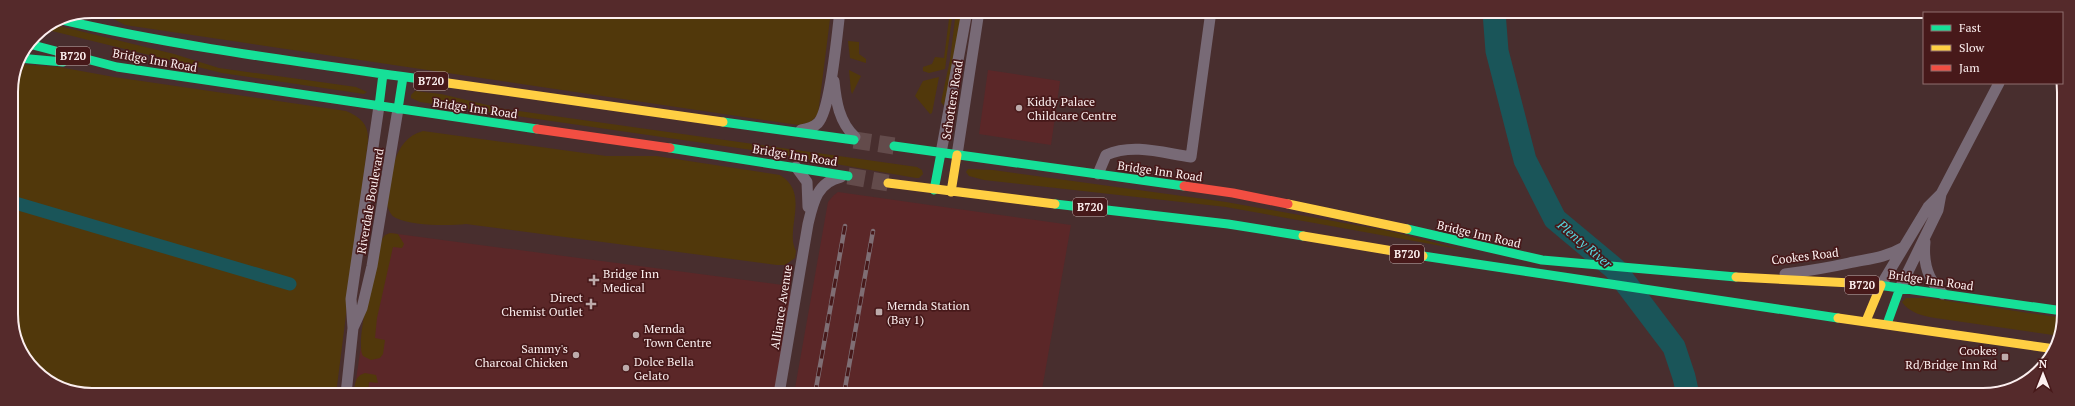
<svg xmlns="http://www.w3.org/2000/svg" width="2075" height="406" font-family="'PT Serif',serif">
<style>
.built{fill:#5b2728}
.green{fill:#51380b}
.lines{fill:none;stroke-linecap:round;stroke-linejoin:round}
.canal{stroke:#1a5559;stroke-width:13}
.river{stroke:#1a5559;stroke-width:23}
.primary-tunnel{stroke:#634b4b;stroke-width:17;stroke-dasharray:17 8;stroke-linecap:butt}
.street{stroke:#786a76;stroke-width:11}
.fast{stroke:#16e098;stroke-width:9}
.slow{stroke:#ffcf43;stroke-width:9}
.jam{stroke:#f24e42;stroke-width:9}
.rail-casing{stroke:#7f6e74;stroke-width:4.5}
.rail{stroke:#47191a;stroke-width:3;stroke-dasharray:9;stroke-linecap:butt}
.poi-dot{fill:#bdabab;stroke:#47191a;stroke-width:1.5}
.labels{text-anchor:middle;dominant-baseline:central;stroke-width:3.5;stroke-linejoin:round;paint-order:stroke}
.shield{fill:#47191a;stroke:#c6afaf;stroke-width:1}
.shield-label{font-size:11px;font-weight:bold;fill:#fcefef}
.street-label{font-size:12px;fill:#fcefef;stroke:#47191a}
.poi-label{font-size:12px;fill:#fcefef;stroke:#47191a;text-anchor:start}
.water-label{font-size:13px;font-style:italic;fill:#56d5dd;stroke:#47191a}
.rim{fill:none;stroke:#fcefef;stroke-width:2}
</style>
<rect width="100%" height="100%" fill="#482e2e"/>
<path class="built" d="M988 70 1060 81 1051 145 979 134Z
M838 192 1071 225 1041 395 794 394 828 202 834 195Z
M390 233 783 285 790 290 791 298 775 389 768 394H354L367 304 385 235Z"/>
<path class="green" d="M92 11H831L818 114 811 122 798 125 125 25 110 17 88 12Z
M950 11H953L945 69 929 73 923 71V67L932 64 935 57 944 58Z
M956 11H964L944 106 941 102 950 60Z
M51 24 174 54 219 68 356 87 367 92 364 94 222 73 44 29Z
M848 41 859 42V54L866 59V63L850 58Z
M17 64 59 67 114 77 346 111C361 117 369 125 368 141L336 394H81L35 371 13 330 11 92Z
M849 70 861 76 852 94 851 91Z
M939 77 932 113 930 114 915 96 923 81Z
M415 91 441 94 504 109 917 167 922 170 923 174 919 178H916L773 153 420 102 411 98V95Z
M423 131 606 156H656L780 175C811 194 784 230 796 251L795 258 785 265H777L466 224C450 226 411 226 396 218 391 216 389 211 387 205 392 177 391 140 423 131Z
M968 169 993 170 1226 202 1389 231 1464 250 1226 207 984 180 969 176 966 172Z
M390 233 398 234 404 244 402 248 393 247 377 318 375 338 385 340 383 354 380 358 371 360 363 356C354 342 377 259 382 239L385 235Z
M1906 298H1929L2063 318 2060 336 1935 318C1924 316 1909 313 1902 302Z
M365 373 376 375 378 383 369 382 368 394H354C355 386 354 376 365 373Z"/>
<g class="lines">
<path class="canal" d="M12 202 290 284"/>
<path class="river" d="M1494 12 1497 51 1525 160 1555 219 1615 269 1674 347 1684 377 1688 395"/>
<path class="primary-tunnel" d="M854 140 894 146
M848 176 888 183"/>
<path class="street" d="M834 81C836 101 839 122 855 137
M801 130C807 129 813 128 818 123 831 109 837 33 840 11
M941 153 967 11
M957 155 979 11
M796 167 807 182 808 207
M1098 174 1106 155C1133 143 1163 153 1191 157L1211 11
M1925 242C1923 262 1927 280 1943 294
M1785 274C1807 271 1827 268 1849 263 1867 259 1885 258 1902 248
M1881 285 1928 207 1941 194
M1900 288 1938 210 1941 194 1999 83
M353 328 362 308 372 266 398 109
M346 394 353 328 351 299 379 106
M779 394 808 224C813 203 817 182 841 177"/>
<path class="fast" d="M58 19C187 49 318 64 448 83
M29 44 117 67 537 129
M19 58 63 62
M379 106 383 74
M398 109 403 77
M723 122 854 140
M894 146 1184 186
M670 148 848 176
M934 190 941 153
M1055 204 1228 224 1303 236
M1407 229 1542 260 1736 277
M1423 256 1838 318
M1871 284 2063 311
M1887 324 1900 288"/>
<path class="slow" d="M448 83 723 122
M888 183 1055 204
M951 192 957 155
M1288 204 1407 229
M1303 236 1423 256
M1736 277 1871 284
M1838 318 2055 349
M1866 321 1881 285"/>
<path class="jam" d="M537 129 670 148
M1184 186 1233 193 1288 204"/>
<g class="rail-casing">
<path id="rail" d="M815 394 845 226
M844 394 873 231"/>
</g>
<use href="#rail" class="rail"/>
</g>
<g class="poi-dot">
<circle cx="1019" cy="108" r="4"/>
<path d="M592 274h4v4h4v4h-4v4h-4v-4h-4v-4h4z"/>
<path d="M589 298h4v4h4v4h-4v4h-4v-4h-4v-4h4z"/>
<rect x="875" y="308" width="8" height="8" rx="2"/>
<circle cx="636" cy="335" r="4"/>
<circle cx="576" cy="355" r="4"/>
<rect x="2001" y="353" width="8" height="8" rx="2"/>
<circle cx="626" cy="368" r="4"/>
</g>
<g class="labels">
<g class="shield">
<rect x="56" y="47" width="34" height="18" rx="3"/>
<rect x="414" y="72" width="34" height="18" rx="3"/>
<rect x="1073" y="198" width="34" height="18" rx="3"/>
<rect x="1390" y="245" width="34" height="18" rx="3"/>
<rect x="1845" y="276" width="34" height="18" rx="3"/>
</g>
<g class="shield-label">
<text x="73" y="56">B720</text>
<text x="431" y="81">B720</text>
<text x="1090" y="207">B720</text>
<text x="1407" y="254">B720</text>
<text x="1862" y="285">B720</text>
</g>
<g class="street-label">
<text transform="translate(155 60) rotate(10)">Bridge Inn Road</text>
<text transform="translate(952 100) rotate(-81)">Schotters Road</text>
<text transform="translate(475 108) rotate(8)">Bridge Inn Road</text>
<text transform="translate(795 155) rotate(9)">Bridge Inn Road</text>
<text transform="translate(1160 171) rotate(8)">Bridge Inn Road</text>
<text transform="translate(370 201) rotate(-80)">Riverdale Boulevard</text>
<text transform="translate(1479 234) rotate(13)">Bridge Inn Road</text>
<text transform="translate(1805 256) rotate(-7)">Cookes Road</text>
<text transform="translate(1931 280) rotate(8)">Bridge Inn Road</text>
<text transform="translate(781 307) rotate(-81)">Alliance Avenue</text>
</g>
<g class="poi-label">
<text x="1027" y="101">Kiddy Palace<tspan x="1027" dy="14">Childcare Centre</tspan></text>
<text x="603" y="273">Bridge Inn<tspan x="603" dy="14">Medical</tspan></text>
<text x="583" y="297" text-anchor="end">Direct<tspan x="583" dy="14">Chemist Outlet</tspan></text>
<text x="887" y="305">Mernda Station<tspan x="887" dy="14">(Bay 1)</tspan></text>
<text x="644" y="328">Mernda<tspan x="644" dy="14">Town Centre</tspan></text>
<text x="568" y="348" text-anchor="end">Sammy's<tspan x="568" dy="14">Charcoal Chicken</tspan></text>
<text x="1997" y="350" text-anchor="end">Cookes<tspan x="1997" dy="14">Rd/Bridge Inn Rd</tspan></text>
<text x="634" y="361">Dolce Bella<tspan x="634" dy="14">Gelato</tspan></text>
</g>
<g class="water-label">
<text transform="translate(1585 244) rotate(40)">Plenty River</text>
</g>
</g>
<path d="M0 0H2075V406H0ZM92 18H1983A74 74 0 0 1 2057 92V314A74 74 0 0 1 1983 388H92A74 74 0 0 1 18 314V92A74 74 0 0 1 92 18Z" fill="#552a2b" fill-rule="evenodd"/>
<path class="rim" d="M92 18H1983A74 74 0 0 1 2057 92V314A74 74 0 0 1 1983 388H92A74 74 0 0 1 18 314V92A74 74 0 0 1 92 18Z"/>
<rect x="1923" y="12" width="140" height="72" fill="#47191a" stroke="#8f6f6f"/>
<rect x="1931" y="25" width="20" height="6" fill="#16e098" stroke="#8f6f6f"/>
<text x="1959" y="32" font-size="12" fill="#fcefef">Fast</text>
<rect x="1931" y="45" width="20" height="6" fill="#ffcf43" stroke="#8f6f6f"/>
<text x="1959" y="52" font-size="12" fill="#fcefef">Slow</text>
<rect x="1931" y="65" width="20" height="6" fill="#f24e42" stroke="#8f6f6f"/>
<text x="1959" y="72" font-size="12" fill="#fcefef">Jam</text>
<g transform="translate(2043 374)" stroke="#47191a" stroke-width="3" paint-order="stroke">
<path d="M0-3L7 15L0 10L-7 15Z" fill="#fcefef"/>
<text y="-6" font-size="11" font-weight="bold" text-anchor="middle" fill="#fcefef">N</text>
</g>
</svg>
